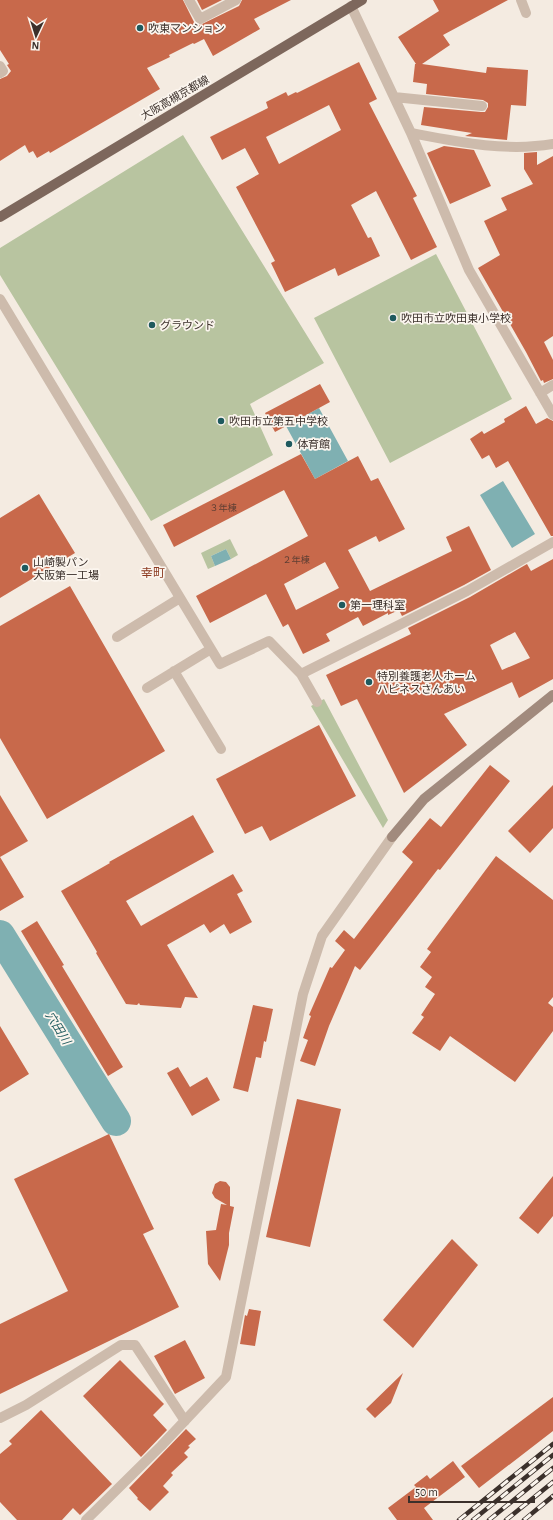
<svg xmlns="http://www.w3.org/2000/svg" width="553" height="1520" font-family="'Alegreya Sans','Noto Sans JP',sans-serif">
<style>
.green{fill:#b8c4a0}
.water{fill:#7fb0b2}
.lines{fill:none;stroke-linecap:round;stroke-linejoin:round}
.river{stroke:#7fb0b2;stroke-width:30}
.building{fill:#c8694b;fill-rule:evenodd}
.street{stroke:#cdbbac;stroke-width:10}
.secondary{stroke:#a18a7d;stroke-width:10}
.primary{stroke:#7d675c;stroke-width:10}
.rail-casing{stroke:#3b302b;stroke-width:4.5}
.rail{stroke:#fbf5ee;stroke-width:3;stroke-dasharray:9;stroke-linecap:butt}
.poi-dot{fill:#1f5a5e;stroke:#fbf5ee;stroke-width:1.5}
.labels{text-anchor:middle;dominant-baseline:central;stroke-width:3.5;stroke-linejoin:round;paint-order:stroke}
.number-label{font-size:9px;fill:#5e3e33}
.poi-label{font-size:11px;fill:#3b302b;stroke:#fbf5ee;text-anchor:start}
.street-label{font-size:11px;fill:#3b302b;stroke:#fbf5ee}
.neighbourhood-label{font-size:12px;fill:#8c3b22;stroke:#fbf5ee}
.water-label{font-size:12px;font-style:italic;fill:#1f5a5e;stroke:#fbf5ee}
</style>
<rect width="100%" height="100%" fill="#f4ebe1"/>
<path class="green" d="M183 135 324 363 250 404 273 455 151 521 0 275V248Z
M436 254 512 399 390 463 314 318Z
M230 539 238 555 231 559 226 549 211 556 215 566 208 569 201 553Z
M324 699 388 820 383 828 311 706Z"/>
<path class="water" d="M319 408 348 461 315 479 286 426Z
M503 481 535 534 512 548 480 495Z
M226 549 231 559 215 566 211 556Z"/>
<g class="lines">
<path class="river" d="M0 935 116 1121"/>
</g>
<path class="building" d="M0 0H183L194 22 200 25 239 6 242 0H291L254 19 260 29 213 56 204 39 194 44 193 43 169 55 170 57 147 68 160 89 50 153 49 151 37 158 33 151 29 153 25 145 0 161V79L7 76 11 71 7 65 9 64 0 50Z
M197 0H222L202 10Z
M433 0H508L443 35 450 45 422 64 486 73 487 67 528 70 526 106 511 105 507 140 465 136 472 133 421 125 424 107 481 112H485L488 107V103L483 100 426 94 427 84 413 82 415 64H416L398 37 439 11Z
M359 62 377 99 369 103 417 196 413 198 437 247 411 260 376 191 351 205 368 238 371 237 380 256 338 276 335 268 285 292 271 263 275 261 236 187 259 174 245 148 222 160 210 137 268 108 266 102 286 92 288 96 296 92 297 93ZM329 105 341 130 279 164 266 137Z
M444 146 474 150 491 186 450 204 427 153Z
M537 152V165L553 156V336L544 342 553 360V379L544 383 543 380 541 381 526 352 478 268 500 255 484 221 507 210 501 198 533 184 524 169V153Z
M320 384 330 402 275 432 265 413Z
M526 406 536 424 547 418 553 421V536H551L508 461 496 468 489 455 482 459 470 439 482 431 484 434 505 422 504 419Z
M301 454 315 479 358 456 371 481 378 478 405 529 379 542 376 536 348 550 370 591 452 551 446 537 469 526 491 570 464 585 402 616 399 610 388 615V613L363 626 358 617 326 634 330 641 303 654 288 624 283 627 266 594 210 623 196 596 308 536 284 490 174 547 163 525ZM325 562 339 588 296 610 284 584Z
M39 494 75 553 0 598V518Z
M553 559V679L519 698 512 682 444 714 467 745 404 793 357 699 341 706 326 675 411 634 408 628 470 597 527 564 531 571ZM515 632 530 658 502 670 490 645Z
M70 586 165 751 47 819 0 738V626Z
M319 725 356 796 270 841 262 826 245 834 216 779Z
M490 765 510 781 440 870 438 869 360 970 355 966 329 1026 315 1066 300 1061 308 1040 303 1038 311 1016 309 1015 330 967 332 968 345 950 335 941 344 930 354 939 413 862 402 852 430 818 441 827Z
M553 785V828L530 853 508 831Z
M0 795 28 841 0 857 24 897 0 911Z
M193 815 214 852 126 901 141 926 233 874 243 891 237 894 252 922 230 934 224 924 210 933 204 924 167 945 198 998 185 997 181 1008 140 1005 139 1003 137 1005 126 1004 96 953 97 952 61 891 110 863 109 862Z
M496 856 553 900V997L548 1003 553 1007V1031L515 1082 450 1036 440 1051 412 1033 424 1017 421 1015 435 994 425 987 432 977 420 967 431 952 427 949Z
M37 921 64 965 62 966 123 1067 108 1076 21 931Z
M253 1005 273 1009 266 1042 264 1041 261 1058 256 1057 248 1092 233 1088Z
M0 1026 29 1074 0 1092Z
M178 1067 190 1087 207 1077 220 1100 192 1116 167 1073Z
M297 1099 341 1109 310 1247 266 1237Z
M109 1134 154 1229 143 1234 179 1307 0 1394V1324L68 1291 14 1179Z
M553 1176V1216L538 1234 519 1218Z
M220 1181 226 1182 230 1187V1206L234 1207 229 1233V1245L220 1281 208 1264 206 1231 216 1230 221 1204 227 1205 215 1198 212 1193 215 1184Z
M452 1239 478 1265 413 1348 383 1320Z
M249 1309 261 1311 255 1346 240 1344 245 1315 247 1316Z
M185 1340 205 1378 175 1394 154 1356Z
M120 1360 164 1404 153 1415 167 1430 141 1457 83 1396Z
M403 1373 391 1403 375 1418 366 1409Z
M553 1397V1431L479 1488 461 1466Z
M41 1410 112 1484 80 1515 73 1508 62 1520H17L0 1502V1454L12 1444 9 1441Z
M186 1429 196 1439 188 1446 190 1447 184 1453 188 1457 171 1473 173 1475 163 1486 169 1492 150 1511 137 1499 138 1498 129 1488Z
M453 1461 465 1477 424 1508 433 1520H397L388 1508 416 1487 414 1485 427 1475 430 1479Z"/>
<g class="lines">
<path class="street" d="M189 0 200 19 236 0
M521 0 526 13
M351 6 411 133 469 270 553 415
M0 66 3 71 0 73
M394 97 482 106
M411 133C458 142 506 152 553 144
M0 299 220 664 269 641 301 674 467 591 553 542
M540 393 553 385
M117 637 180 598
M174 671 221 749
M301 674 317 702
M147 688 211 649
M0 1418 26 1405 121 1345H135L185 1421
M86 1520 161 1446 226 1377 303 994 322 936 392 837"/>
<path class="secondary" d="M392 837 424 799 553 695"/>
<path class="primary" d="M0 217 362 0"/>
<g class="rail-casing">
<path id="rail" d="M459 1520 553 1444
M473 1520 553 1455
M489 1520 553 1468
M506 1520 553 1482
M524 1520 553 1496"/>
</g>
<use href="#rail" class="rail"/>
</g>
<g class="poi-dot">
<circle cx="140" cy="28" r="4"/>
<circle cx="393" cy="318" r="4"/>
<circle cx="152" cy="325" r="4"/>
<circle cx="221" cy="421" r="4"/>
<circle cx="289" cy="444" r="4"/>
<circle cx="25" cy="568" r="4"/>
<circle cx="342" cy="605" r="4"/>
<circle cx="369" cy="682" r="4"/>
</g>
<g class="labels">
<g class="number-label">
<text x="223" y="508">３年棟</text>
<text x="296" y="560">２年棟</text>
</g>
<g class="poi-label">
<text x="148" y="28">吹東マンション</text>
<text x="401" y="318">吹田市立吹田東小学校</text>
<text x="160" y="325">グラウンド</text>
<text x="229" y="421">吹田市立第五中学校</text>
<text x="297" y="444">体育館</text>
<text x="33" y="562">山崎製パン<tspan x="33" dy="13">大阪第一工場</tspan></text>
<text x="350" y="605">第一理科室</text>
<text x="377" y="676">特別養護老人ホーム<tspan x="377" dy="13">ハピネスさんあい</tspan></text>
</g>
<g class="street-label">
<text transform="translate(175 98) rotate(-30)">大阪高槻京都線</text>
</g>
<g class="neighbourhood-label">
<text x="153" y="573">幸町</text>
</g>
<g class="water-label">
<text transform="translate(58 1028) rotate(58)">穴田川</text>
</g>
</g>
<g transform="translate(36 36) rotate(184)" stroke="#fbf5ee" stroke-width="3" paint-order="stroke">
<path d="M0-3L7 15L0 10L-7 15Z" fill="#3b302b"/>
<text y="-6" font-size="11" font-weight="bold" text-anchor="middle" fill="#3b302b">N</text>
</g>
<path d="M409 1496v6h125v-6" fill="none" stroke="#3b302b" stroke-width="2"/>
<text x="415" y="1496" font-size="12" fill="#3b302b" stroke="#fbf5ee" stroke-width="3" paint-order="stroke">50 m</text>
</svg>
